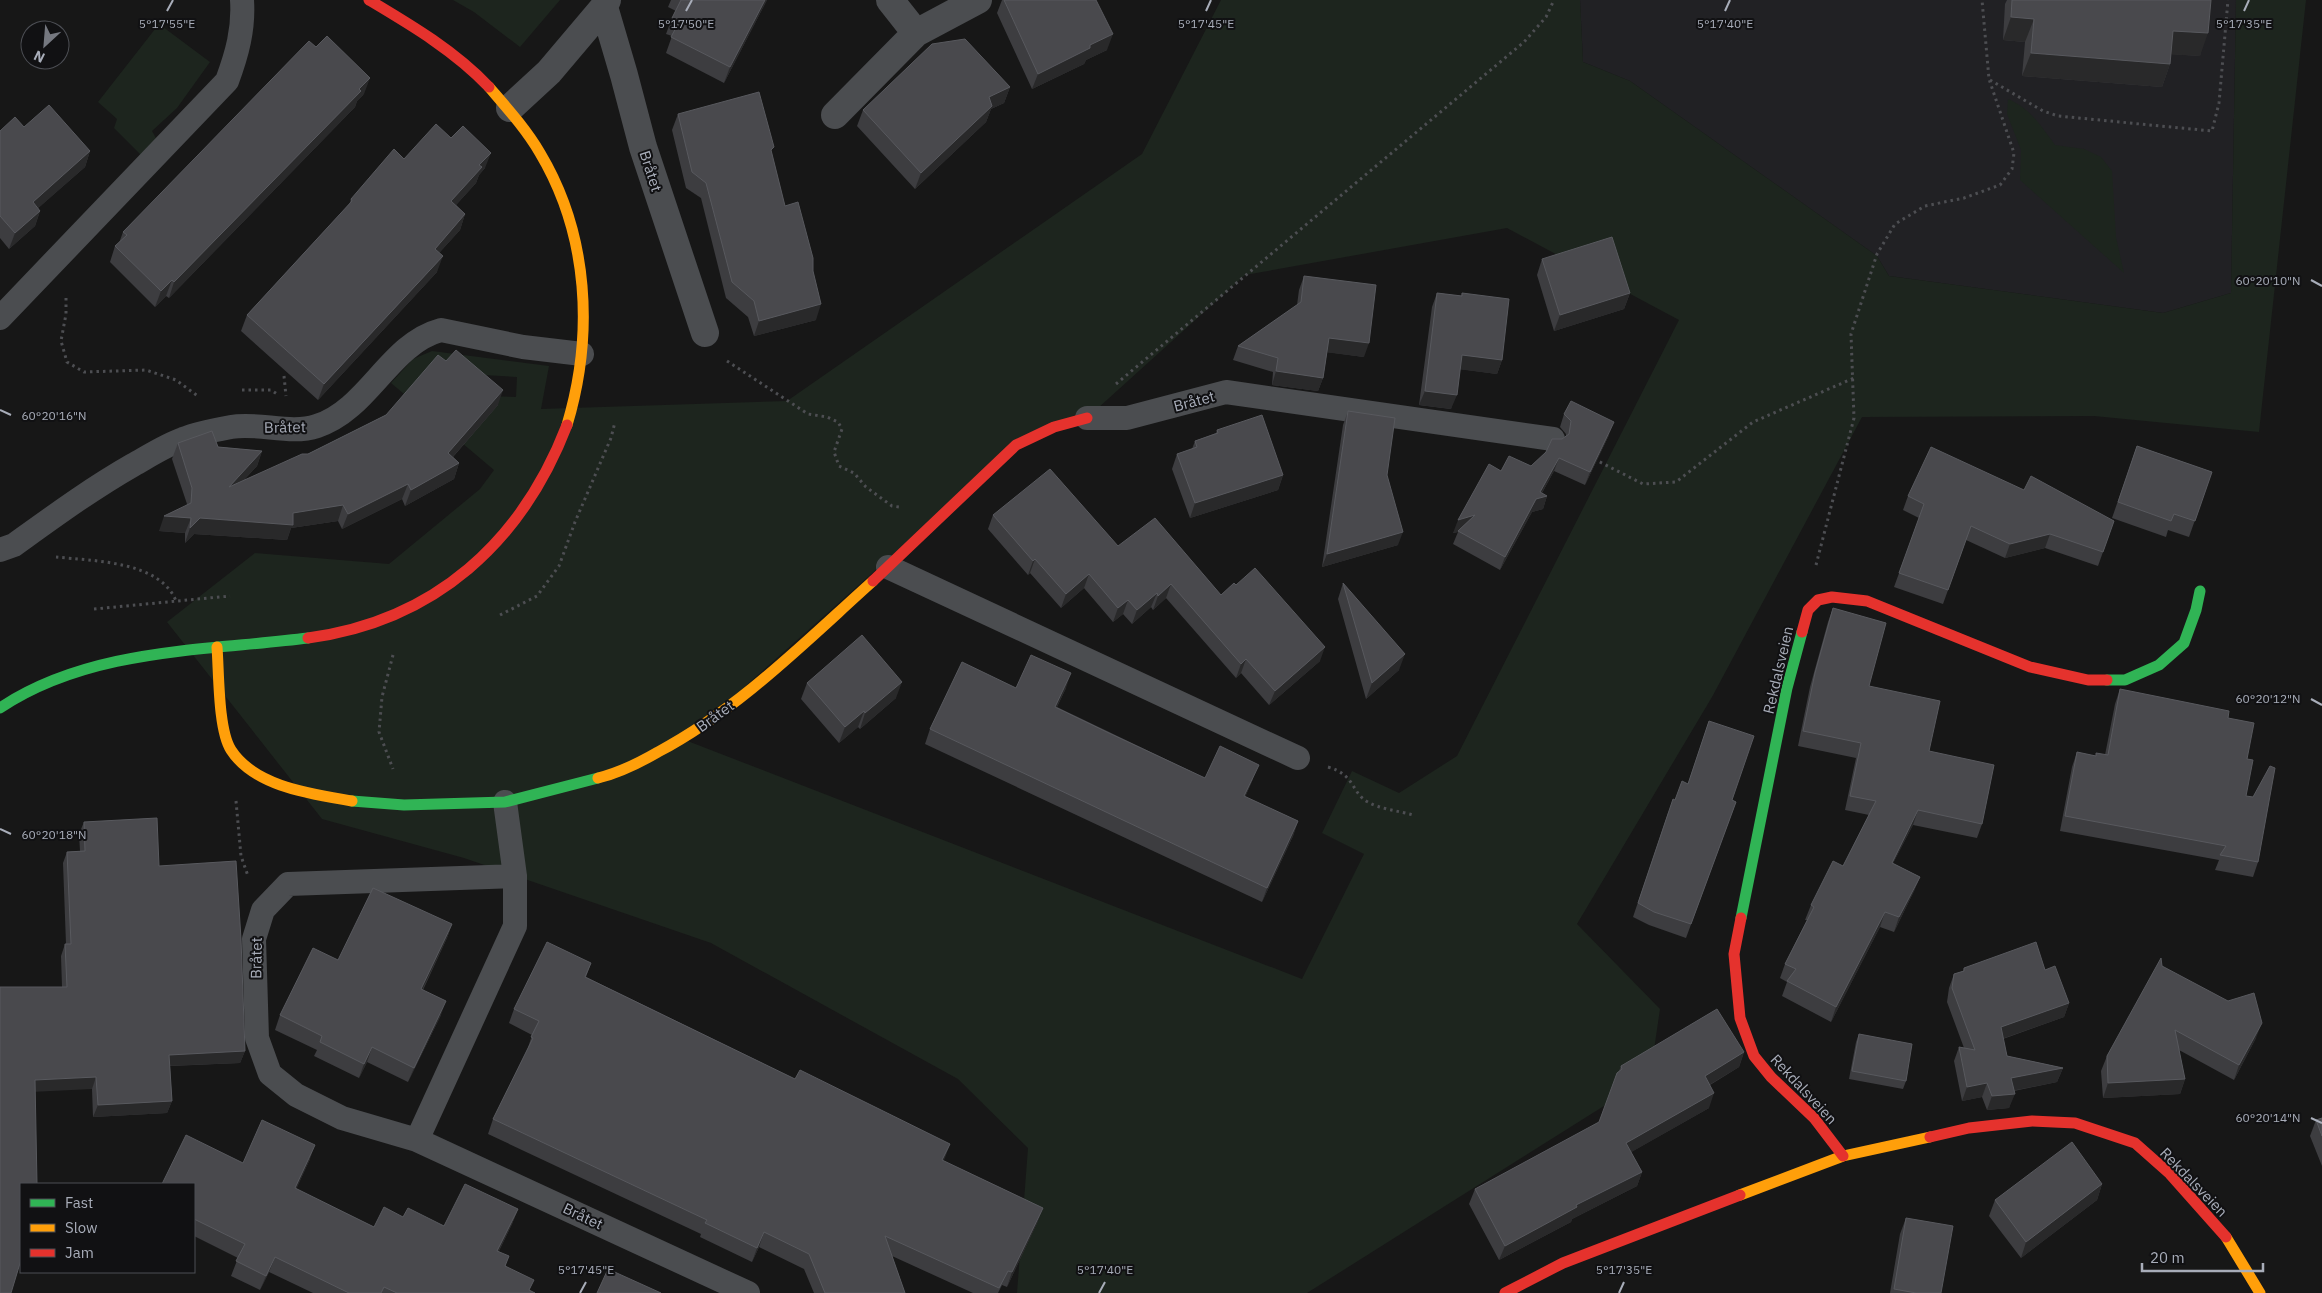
<svg xmlns="http://www.w3.org/2000/svg" width="2322" height="1293" font-family="'IBM Plex Sans',sans-serif">
<style>
.built{fill:#212124}
.green{fill:#1d251e;fill-rule:evenodd}
.lines{fill:none;stroke-linecap:round;stroke-linejoin:round}
.path{stroke:#4d4e52;stroke-width:3;stroke-dasharray:2.5 4;stroke-linecap:butt}
.lane{stroke:#4b4d50;stroke-width:24}
.street{stroke:#4b4d50;stroke-width:28}
.fast{stroke:#30b455;stroke-width:11}
.slow{stroke:#ff9f0a;stroke-width:11}
.jam{stroke:#e5322d;stroke-width:11}
.wall{fill:#3d3d40}
.shaded-wall{fill:#29292a}
.building{fill:#49494d;stroke:#58595e}
.ticks{fill:none;stroke:#a8adb9;stroke-width:2}
.labels{text-anchor:middle;dominant-baseline:central;stroke-width:4;stroke-linejoin:round;paint-order:stroke}
.street-label{font-size:15px;fill:#a8adb9;stroke:#111113}
.ticks-label{font-size:12px;text-anchor:middle;fill:#a8adb9;stroke:#111113;stroke-width:4;stroke-linejoin:round;paint-order:stroke}
</style>
<rect width="100%" height="100%" fill="#171717"/>
<path class="built" d="M1580 0H2236L2231 293 2163 313 1889 276 1877 256 1630 81 1583 62Z"/>
<path class="green" d="M453 0H560L520 47 474 12Z
M1221 0H1580L1583 62 1630 81 1877 256 1889 276 2163 313 2231 293 2236 0H2306L2259 432 2094 416 1862 417 1712 697 1577 924 1660 1009 1650 1077 1307 1293H1017L1028 1148 958 1079 711 943 464 858 322 819 167 622 255 553 389 564 480 489 494 470 391 383 413 359 432 351 549 366 541 409 787 401 1142 154ZM1507 228 1679 320 1457 756 1399 793 1352 771 1322 833 1364 854 1302 979 685 740 1016 445 1087 418 1245 275ZM484 375 517 377 516 397 483 396Z
M159 24 210 62 177 108 152 131 157 140 141 155 114 128 117 119 98 102Z
M2008 99C2031 109 2041 126 2055 145L2084 149 2101 157 2112 171 2116 237 2124 273 2020 180 2021 150 2007 114Z"/>
<g class="lines">
<path class="path" d="M1990 80 2043 111 2058 116 2212 131 2219 103 2228 0
M66 298V314L61 341 67 362 84 372 146 370 176 380 199 397
M727 361 808 414 827 417 838 422 842 429 834 452 839 466 854 473 866 487 892 506 899 507
M284 376 286 396
M1116 384 1524 42 1546 17 1554 0
M242 390H271L277 394
M1594 459 1643 484 1676 482 1753 422 1854 378
M56 557C94 561 160 561 176 601
M1816 565 1854 418 1851 334 1877 254 1895 224 1925 206 1964 198 2000 185 2012 169 2014 153 1989 79 1982 0
M94 609 230 596
M500 615 537 596 559 566 575 522 611 438 615 422
M393 655 382 697 379 732 393 769
M1328 767C1356 775 1351 793 1368 802 1380 809 1399 811 1413 815
M236 801 241 856 248 876"/>
<path class="lane" d="M0 318 227 81C237 54 244 29 242 0
M1087 418H1127L1226 392 1553 439
M0 550 14 545C53 517 91 489 133 465 149 456 166 445 183 439 198 433 215 430 231 427 259 422 290 435 317 426 369 409 389 344 441 330L523 347 582 354
M888 567 1298 758
M505 802 515 876 288 884 263 910 254 939 257 1038 270 1074 296 1095 342 1118 417 1140 748 1293
M417 1140 515 926V876"/>
<path class="street" d="M890 0 916 33
M604 7 624 75 643 147 705 333
M510 108 549 72 604 7 607 0
M835 115 916 33 978 0"/>
<path class="fast" d="M2107 680H2125L2159 665 2184 643 2196 610 2200 591
M0 708C90 648 205 651 308 638
M352 801 404 805 505 802 598 778
M1741 918 1787 688 1802 632"/>
<path class="slow" d="M489 87C507 108 526 129 540 153 589 235 594 335 567 425
M217 647C219 672 218 730 231 750 255 787 312 794 352 801
M598 778C619 773 639 763 658 752 739 709 805 642 873 581
M1740 1195 1843 1156 1930 1137
M2226 1237 2260 1293"/>
<path class="jam" d="M369 0C411 25 455 51 489 87
M873 581 1016 445 1054 427 1087 418
M1802 632 1808 610 1818 600 1832 597 1867 601 2030 667 2088 680H2107
M308 638C435 621 522 542 567 425
M1741 918 1734 954 1740 1018 1754 1056 1771 1077 1814 1118 1843 1156
M1930 1137 1969 1128 2032 1121 2075 1123 2135 1143 2170 1174 2226 1237
M1505 1293 1563 1263 1740 1195"/>
</g>
<path class="wall" d="M671 0H767L724 83 666 53 672 36 666 34 672 18 676 11 668 7Z
M1002 0H1096L1107 50 1086 60 1084 64 1032 89 997 13Z
M2007 0H2211L2200 56 2171 54 2170 64 2162 87 2022 76 2025 42 2003 40 2005 4Z
M1010 87 1004 103 991 109 986 122 915 189 857 126 863 110Z
M364 94 357 101 355 107 169 298 166 296 155 307 110 262 115 246 119 243 123 232Z
M678 114 771 153 785 206 813 271 816 320 754 336 748 317 726 298 701 198 686 188 672 130Z
M24 127 90 151 85 167 38 208 40 211 35 226 9 249 0 238V131Z
M451 138 485 168 479 175 476 183 456 205 465 214 460 230 439 253 437 272 318 400 241 331 247 315 349 205 351 199 404 159Z
M1542 259 1630 293 1624 309 1554 331 1537 275Z
M1304 276 1364 357 1327 352 1323 378 1318 391 1272 385 1273 372 1233 360 1238 346 1297 305 1299 290Z
M1437 293 1461 296 1462 293 1502 360 1497 374 1460 369 1451 409 1419 405 1432 307Z
M498 405 453 457 459 463 454 479 405 506 402 499 342 529 338 521 291 528 287 540 194 534 185 543V533L159 531 186 506 187 504 172 459 178 443 262 451 257 466 244 480 308 454 386 415Z
M1348 411 1398 545 1322 567 1343 425Z
M1564 414 1609 435 1585 485 1554 471 1542 493 1547 496 1543 509 1532 512 1500 570 1453 544 1458 532 1453 533 1501 471 1531 466 1566 436V434L1560 427Z
M1217 430 1283 475 1278 490 1190 518 1172 469 1177 454 1192 449 1195 441 1216 433Z
M2137 446 2212 472 2189 537 2168 530 2166 537 2112 518Z
M2024 490 2114 521 2098 566 2045 548 2005 558 1966 540 1943 604 1894 587 1919 518 1903 510 1908 496Z
M993 515 1118 546 1221 595 1236 585 1320 661 1269 705 1241 673 1236 678 1166 598 1153 610 1151 607 1132 624 1123 614 1113 622 1084 588 1061 608 1030 573 1028 575 988 529Z
M1343 583 1399 670 1366 699 1338 599Z
M1833 608 1869 686 1929 751 1982 824 1977 838 1913 825 1893 863 1920 877 1914 891 1894 932 1880 927 1831 1022 1782 996 1787 982 1780 978 1785 964 1807 920H1805L1811 905 1843 866 1869 815 1845 810 1856 758 1798 746 1810 687 1828 622Z
M807 683 896 698 860 729 858 727 839 743 801 699Z
M1016 688H1066L1057 707 1205 778 1253 779 1245 797 1298 821 1293 836 1262 902 925 744 930 729Z
M2120 689 2228 718 2247 759 2246 796 2258 862 2253 877 2215 870 2219 860 2060 831 2072 767 2077 752 2095 756 2105 755 2115 704Z
M1709 721 1732 800 1736 802 1686 938 1649 925 1633 917 1668 813 1675 800 1688 784Z
M84 822 159 866 245 1051 240 1063 170 1066 172 1101 167 1113 93 1117 92 1089 0 987H62L61 956 65 944H66L63 863 67 852 80 851 79 834Z
M452 924 447 938 423 990 441 1015 408 1082 367 1062 359 1078 314 1056 317 1050 275 1030 280 1015 338 960Z
M591 963 586 977 795 1079 950 1144 943 1161 1043 1208 1037 1223 1007 1287 1002 1285 998 1293H973L892 1256 905 1293H814L804 1269 759 1247 752 1262 700 1237 701 1234 488 1134 493 1119 527 1051 532 1035 509 1023 514 1009Z
M2162 966 2256 1038 2234 1080 2179 1050 2185 1079 2180 1094 2103 1098 2101 1071 2107 1056Z
M1964 968 2045 970 2069 1003 2064 1017 2003 1039 2007 1056 2063 1068 2057 1082 2014 1091 2009 1108 1987 1110 1982 1097 1962 1101 1954 1061 1959 1047 1964 1048 1947 1002 1949 988 1954 974 1963 971Z
M1859 1034 1906 1081 1903 1089 1849 1079 1856 1042Z
M1744 1052 1739 1067 1710 1085 1709 1108 1631 1152 1642 1172 1637 1186 1572 1219 1571 1222 1499 1260 1469 1204 1475 1189 1599 1123 1621 1066Z
M2322 1118V1166L2310 1136 2316 1120Z
M310 1159 296 1189 374 1227 403 1217 444 1226 518 1209 512 1224 499 1251 506 1266 530 1291 535 1293H313L269 1272 260 1290 231 1276 238 1258 194 1236V1184L243 1163Z
M2102 1184 2097 1200 2021 1258 1989 1216 1995 1200Z
M1906 1218 1941 1293H1890L1900 1234Z"/>
<path class="shaded-wall" d="M765 0H767L724 83 730 67Z
M2011 17 2034 19 2025 42 2003 40Z
M2173 31 2208 33 2200 56 2165 54Z
M1113 34 1107 50 1086 60 1084 64 1032 89 1038 74 1090 45Z
M2031 53 2170 64 2162 87 2022 76Z
M370 78 364 94 357 101 355 107 169 298 174 282Z
M1010 87 1004 103 991 109 986 122 915 189 921 173 989 97Z
M90 151 85 167 27 218 33 202Z
M491 153 485 168 479 175 476 183 445 217 451 201 479 165Z
M40 211 35 226 9 249 15 233Z
M465 214 460 230 429 264 435 249Z
M443 256 437 272 318 400 324 384Z
M172 280 166 296 155 307 161 291Z
M1630 293 1624 309 1554 331 1560 315Z
M821 304 816 320 754 336 759 321Z
M1329 338 1369 343 1364 357 1324 352Z
M1462 355 1502 360 1497 374 1457 369Z
M1276 371 1323 378 1318 391 1272 385Z
M503 390 498 405 443 468 448 453Z
M1425 391 1457 395 1451 409 1419 405Z
M1614 422 1609 435 1585 485 1590 472Z
M262 451 257 466 223 502 229 487Z
M1559 458 1554 471 1539 498 1547 496 1543 509 1532 512 1500 570 1505 557Z
M459 463 454 479 405 506 411 490Z
M1283 475 1278 490 1190 518 1195 503Z
M408 484 402 499 342 529 348 514Z
M343 505 338 521 291 528 287 540 194 534 185 543 190 528 200 518 293 513Z
M1475 515 1458 531V532L1453 533 1458 520Z
M164 516 191 518 185 533 159 531Z
M1403 532 1398 545 1322 567 1327 554Z
M2050 534 2045 548 2005 558 2010 544Z
M1035 559 1030 573 1028 575 1033 561Z
M1089 574 1084 588 1061 608 1066 594Z
M1171 584 1166 598 1153 610 1158 596Z
M1157 593 1151 607 1132 624 1137 610Z
M1128 600 1123 614 1113 622 1118 608Z
M1325 647 1320 661 1269 705 1275 691Z
M1405 654 1399 670 1366 699 1372 683Z
M1246 659 1241 673 1236 678 1241 664Z
M1071 673 1066 688 1050 721 1055 707Z
M902 682 896 698 860 729 865 713Z
M864 711 858 727 839 743 845 727Z
M1259 765 1253 779 1239 811 1244 796Z
M1918 810 1913 825 1886 877 1892 863Z
M1298 821 1293 836 1262 902 1267 888Z
M1920 877 1914 891 1894 932 1899 917Z
M1885 912 1880 927 1831 1022 1836 1007Z
M452 924 447 938 416 1003 421 989Z
M446 1001 441 1015 408 1082 414 1068Z
M2069 1003 2064 1017 1996 1041 2001 1027Z
M2262 1023 2256 1038 2234 1080 2239 1065Z
M372 1047 367 1062 359 1078 364 1064Z
M245 1051 240 1063 165 1066 169 1055Z
M1744 1052 1739 1067 1699 1091 1705 1076Z
M2063 1068 2057 1082 2006 1092 2011 1078Z
M96 1077 92 1089 31 1092 35 1080Z
M2185 1079 2180 1094 2103 1098 2108 1083Z
M1987 1083 1982 1097 1962 1101 1967 1087Z
M1714 1093 1709 1108 1621 1158 1626 1143Z
M2015 1094 2009 1108 1987 1110 1992 1096Z
M172 1101 167 1113 93 1117 98 1105Z
M950 1144 945 1158 937 1175 942 1160Z
M315 1145 310 1159 290 1203 295 1188Z
M1642 1172 1637 1186 1572 1219 1571 1222 1499 1260 1505 1246 1576 1205Z
M2102 1184 2097 1200 2021 1258 2026 1242Z
M1043 1208 1037 1223 1007 1287 1012 1272Z
M518 1209 512 1224 492 1265 497 1251Z
M764 1232 759 1247 752 1262 757 1248Z
M275 1257 269 1272 260 1290 266 1276Z"/>
<path class="building" d="M681 0H765L730 67 671 37 679 22 672 18Z
M1004 0H1096L1113 34 1090 45V48L1038 74Z
M2012 0H2211L2208 33 2173 31 2170 64 2031 53 2034 19 2011 17Z
M327 36 370 78 359 89 361 91 174 282 172 280 161 291 115 246 127 235 123 232 309 41 316 47Z
M965 39 1010 87 989 97 992 106 921 173 863 110 932 44Z
M759 92 774 147 771 150 785 206 798 202 813 258V271L821 304 759 321 754 301 732 282 706 183 692 172 678 114Z
M49 105 90 151 33 202 40 211 15 233 0 216V131L15 117 24 127Z
M436 124 451 138 463 126 491 153 479 165 482 167 451 201 465 214 435 249 443 256 324 384 247 315 352 201 351 199 394 149 404 159Z
M1612 237 1630 293 1560 315 1542 259Z
M1304 276 1376 285 1369 343 1329 338 1323 378 1276 371 1278 358 1238 346 1301 302Z
M1437 293 1462 296V293L1509 299 1502 360 1462 355 1457 395 1425 391Z
M456 350 503 390 448 453 459 463 411 490 408 484 348 514 343 505 293 513V525L200 518 190 528 191 518 164 516 191 503 192 488 178 443 212 431 218 447 262 451 229 487 302 454H308L386 415 438 355 446 361Z
M1571 401 1614 422 1590 472 1559 458 1540 492 1547 496 1536 499 1505 557 1458 531 1475 515 1458 520 1489 464 1501 471 1509 456 1531 466 1546 452 1552 439H1562L1569 434 1571 421 1564 414Z
M1348 411 1395 418 1387 475 1403 532 1327 554Z
M1262 415 1283 475 1195 503 1177 454 1197 447 1195 441 1218 433 1217 430Z
M2137 446 2212 472 2195 521 2174 514 2171 521 2118 502Z
M1931 447 2024 490 2031 476 2114 521 2103 552 2050 534 2010 544 1971 526 1948 590 1899 573 1924 504 1908 496Z
M1050 469 1118 546 1155 518 1221 595 1234 583 1236 585 1255 568 1325 647 1275 691 1246 659 1241 664 1171 584 1158 596 1157 593 1137 610 1128 600 1118 608 1089 574 1066 594 1035 559 1033 561 993 515Z
M1343 583 1405 654 1372 683Z
M1833 608 1886 623 1869 686 1940 701 1929 751 1994 765 1982 824 1918 810 1892 863 1920 877 1899 917 1885 912 1836 1007 1787 981 1796 969 1785 964 1814 907 1811 905 1833 861 1843 866 1876 801 1850 796 1861 743 1803 731 1815 673Z
M862 635 902 682 865 713 864 711 845 727 807 683Z
M1031 655 1071 673 1055 707 1109 733 1205 778 1220 746 1259 765 1244 796 1298 821 1267 888 930 729 962 662 1016 688Z
M2120 689 2229 711 2228 718 2254 723 2247 759 2253 760 2246 796 2253 797 2270 766 2275 768 2258 862 2220 855 2226 846 2065 816 2077 752 2096 756V753L2108 755Z
M1709 721 1754 736 1732 800 1736 802 1691 924 1654 912 1638 903 1673 799 1675 800 1682 781 1688 784Z
M157 818 159 866 236 861 241 939 245 1051 169 1055 172 1101 98 1105 96 1077 35 1080 37 1184H21V1260L11 1293H0V987H67L65 944H71L67 852 85 851 84 822Z
M373 888 452 924 421 989 446 1001 414 1068 372 1047 364 1064 320 1042 322 1036 280 1015 313 948 338 960Z
M547 942 591 963 585 977 795 1079 800 1070 950 1144 942 1160 1043 1208 1012 1272 1008 1271 999 1288 885 1236 905 1293H825L809 1254 764 1232 757 1248 705 1223 707 1220 493 1119 533 1038 531 1037 539 1021 514 1009Z
M2036 942 2045 970 2055 966 2069 1003 2001 1027 2007 1056 2063 1068 2011 1078 2015 1094 1992 1096 1987 1083 1967 1087 1959 1047 1975 1050 1952 988 1954 974 1964 971V968Z
M2161 958 2162 966 2228 1001 2254 993 2262 1023 2239 1065 2175 1030 2185 1079 2108 1083 2107 1056Z
M1717 1009 1744 1052 1705 1076 1714 1093 1626 1143 1642 1172 1576 1205 1577 1207 1505 1246 1475 1189 1599 1122 1617 1073 1622 1069 1621 1066Z
M1859 1034 1912 1044 1906 1081 1852 1071Z
M2322 1118V1136L2316 1120Z
M262 1120 315 1145 295 1188 374 1227 384 1207 403 1217 408 1208 444 1226 465 1184 518 1209 497 1251 509 1256 505 1266 534 1280 529 1290 535 1293H397L384 1287 381 1293H349L275 1257 266 1276 236 1261 245 1244 194 1219V1184H162L186 1135 243 1163Z
M2072 1142 2102 1184 2026 1242 1995 1200Z
M1906 1218 1953 1226 1941 1293H1916L1894 1289Z
M608 1269 661 1293H597Z"/>
<path class="ticks" d="M167 11 173 0M686 11 692 0M1206 11 1211 0M1725 11 1730 0M2244 11 2249 0M2311 280 2322 286M0 410 11 415M2311 699 2322 705M0 829 11 834M2311 1118 2322 1123M580 1293 586 1282M1099 1293 1105 1282M1619 1293 1624 1282"/>
<g class="labels">
<g class="street-label">
<text transform="translate(651 171) rotate(72)">Bråtet</text>
<text transform="translate(1194 401) rotate(-15)">Bråtet</text>
<text transform="translate(285 427) rotate(-1)">Bråtet</text>
<text transform="translate(1778 670) rotate(-77)">Rekdalsveien</text>
<text transform="translate(715 716) rotate(-36)">Bråtet</text>
<text transform="translate(256 958) rotate(-89)">Bråtet</text>
<text transform="translate(1804 1089) rotate(47)">Rekdalsveien</text>
<text transform="translate(2194 1182) rotate(46)">Rekdalsveien</text>
<text transform="translate(583 1216) rotate(25)">Bråtet</text>
</g>
</g>
<g class="ticks-label">
<text x="167" y="28">5°17'55"E</text>
<text x="686" y="28">5°17'50"E</text>
<text x="1206" y="28">5°17'45"E</text>
<text x="1725" y="28">5°17'40"E</text>
<text x="2244" y="28">5°17'35"E</text>
<text x="2268" y="285">60°20'10"N</text>
<text x="54" y="420">60°20'16"N</text>
<text x="2268" y="703">60°20'12"N</text>
<text x="54" y="839">60°20'18"N</text>
<text x="2268" y="1122">60°20'14"N</text>
<text x="586" y="1274">5°17'45"E</text>
<text x="1105" y="1274">5°17'40"E</text>
<text x="1624" y="1274">5°17'35"E</text>
</g>
<rect x="20" y="1183" width="175" height="90" fill="#111113" stroke="#4d4f55"/>
<rect x="30" y="1199" width="25" height="8" fill="#30b455" stroke="#4d4f55"/>
<text x="65" y="1208" font-size="15" fill="#a8adb9">Fast</text>
<rect x="30" y="1224" width="25" height="8" fill="#ff9f0a" stroke="#4d4f55"/>
<text x="65" y="1233" font-size="15" fill="#a8adb9">Slow</text>
<rect x="30" y="1249" width="25" height="8" fill="#e5322d" stroke="#4d4f55"/>
<text x="65" y="1258" font-size="15" fill="#a8adb9">Jam</text>
<g transform="translate(45 45) rotate(206)"><circle r="24" fill="#111113" stroke="#4d4f55"/>
<path d="M0-4L9 19L0 12L-9 19Z" fill="#757880"/>
<text y="-8" font-size="14" font-weight="bold" text-anchor="middle" fill="#a8adb9">N</text>
</g>
<path d="M2142 1263v8h121v-8" fill="none" stroke="#a8adb9" stroke-width="2.5"/>
<text x="2150" y="1263" font-size="15" fill="#a8adb9" stroke="#111113" stroke-width="4" paint-order="stroke">20 m</text>
</svg>
